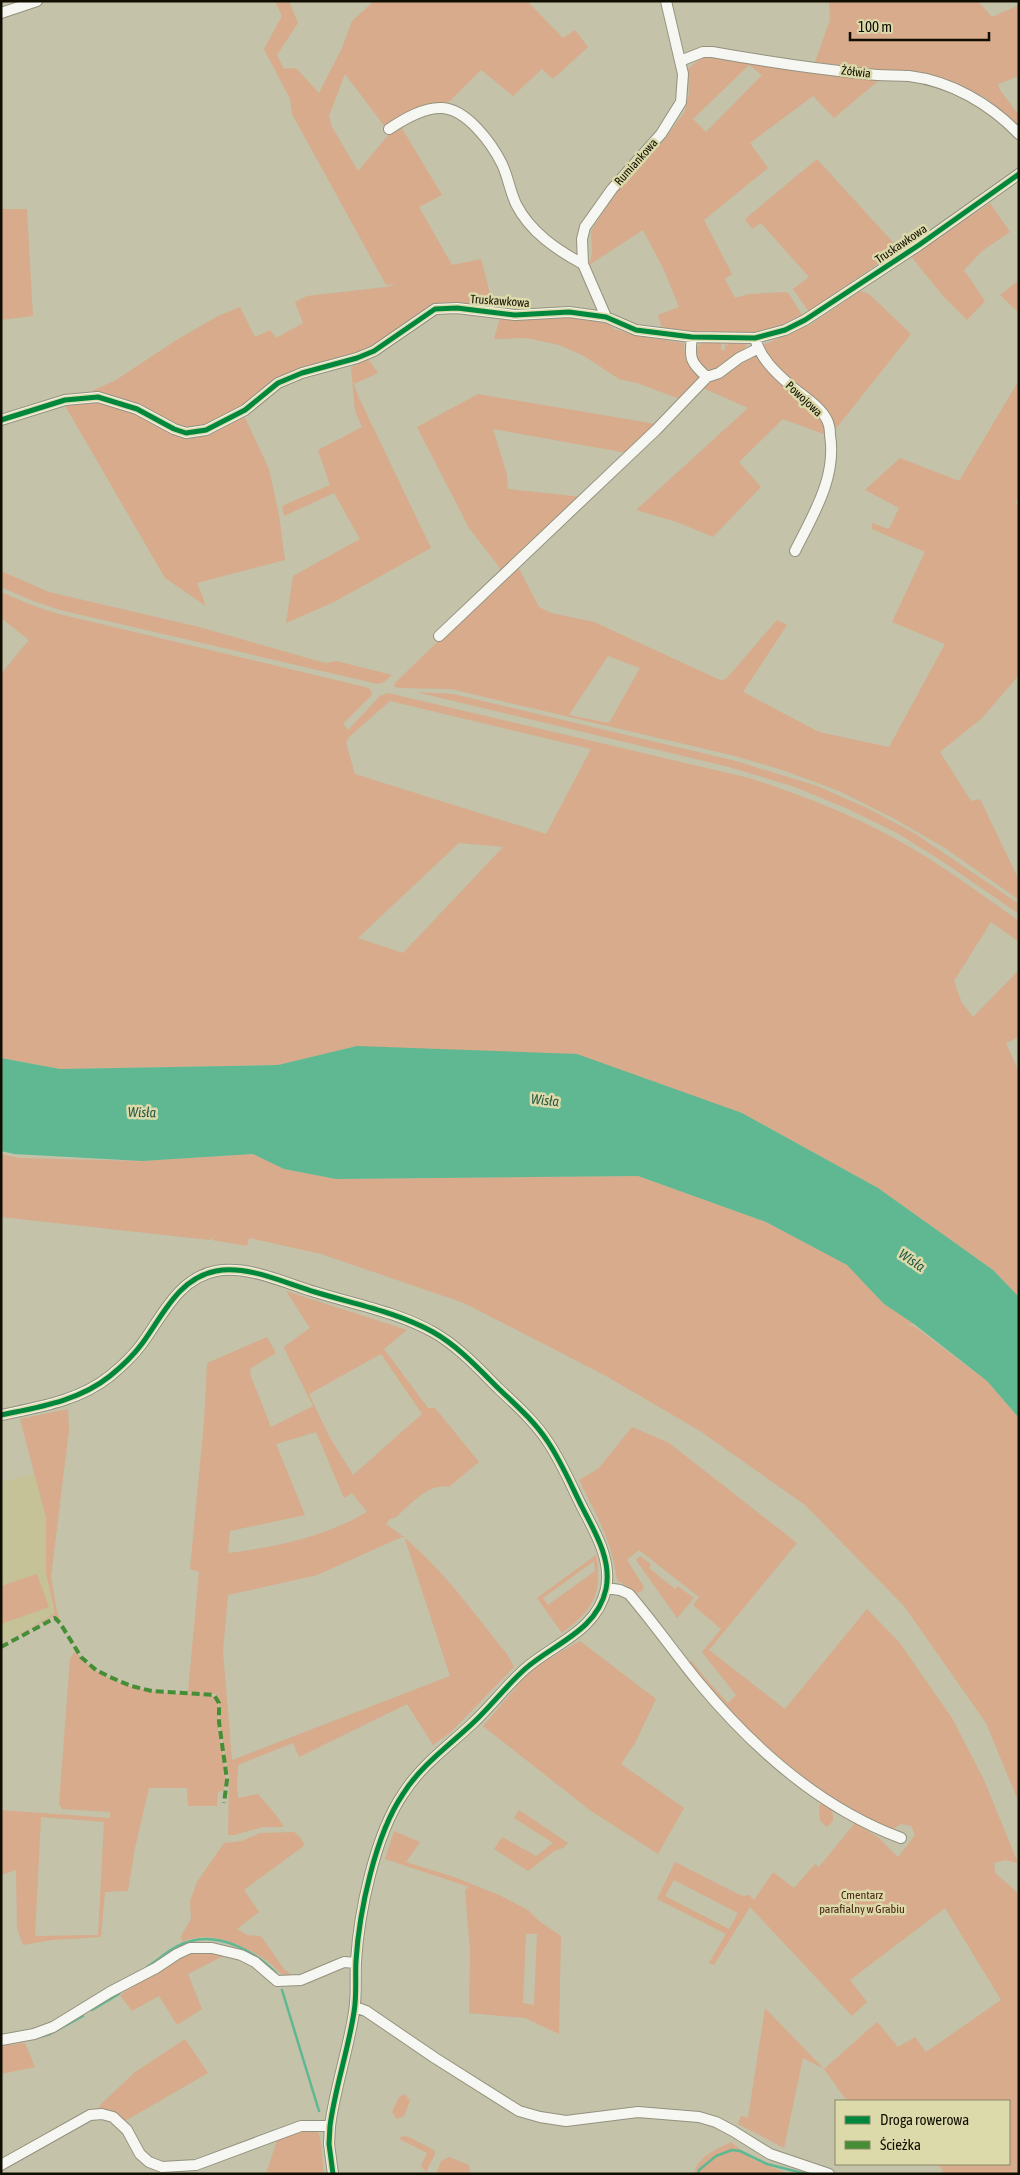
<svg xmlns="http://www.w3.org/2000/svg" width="1020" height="2175" font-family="'Asap Condensed',sans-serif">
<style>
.built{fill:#c5c298}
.green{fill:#d7ab8c;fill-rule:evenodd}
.water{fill:#5fb891}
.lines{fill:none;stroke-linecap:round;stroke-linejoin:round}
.stream{stroke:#5fb891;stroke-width:2.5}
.minor-casing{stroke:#94927e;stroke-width:12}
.minor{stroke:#f6f6f2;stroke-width:10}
.quiet{stroke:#468e36;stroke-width:4;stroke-dasharray:8 4;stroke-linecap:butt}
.cycleway-casing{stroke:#dcdaaa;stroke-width:8}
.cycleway{stroke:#00873e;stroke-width:5}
.labels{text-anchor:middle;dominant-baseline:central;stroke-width:5;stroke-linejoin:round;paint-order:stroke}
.street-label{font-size:12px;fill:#100e01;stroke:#dcdaaa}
.park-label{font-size:12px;fill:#492412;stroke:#dcdaaa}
.water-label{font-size:14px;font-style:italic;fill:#275845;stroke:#dcdaaa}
</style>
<rect width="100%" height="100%" fill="#c4c2a8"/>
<path class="built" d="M35 1474 46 1518V1573L55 1613 1 1644V1482Z"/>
<path class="green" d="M275 1H289L298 23 277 55 284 69 296 68 319 93 342 48 352 21 374 1H530L529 3 563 38 575 30 588 47 553 79 542 69 513 96 481 70 449 102 436 105 385 127 345 74 329 116 332 127 358 171 390 133 400 125 442 195 419 207 452 265 481 259 491 297 499 309 434 307 361 354 319 366 240 407 269 469 279 515 285 560 197 583 206 606 165 578 64 404 86 402 94 390 116 380 178 339 218 316 240 307 255 337 270 330 276 338 303 323 295 302 307 296 386 287 397 284 386 285 292 114 290 99 264 49 282 16Z
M829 1H978L992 17 1019 5V76L998 84 1000 90 1019 115V128L985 97 940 77 914 71 874 69 815 62 830 20Z
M705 55 883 77 834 118 813 96 750 143 768 168 704 220 732 274 725 279 735 298 749 294 786 292 789 294 802 315C795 319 788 323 781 325 748 339 698 333 662 329L658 315 679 307 664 270 643 230 589 265 592 253 591 231 614 195 665 139 685 111 689 93 688 69ZM749 65 762 75 706 132 693 119Z
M817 159 899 249 809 312 793 289 809 277 761 223 752 229 745 219Z
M990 203 1010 232 982 251 964 270 985 301 967 320 943 296 910 255Z
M1 209H27L33 316 1 320Z
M1019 280V313L1000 295Z
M860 291 869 294 911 334 834 431 765 355 763 345 811 324Z
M554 316 587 317 605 320 614 329 638 336 684 343C684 360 690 368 701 380L680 399 637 383 619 379 584 356 559 345 527 338 494 339 500 318Z
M703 342 721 343V350H725V345H728V343H744L747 346C740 353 714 376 705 370 702 368 698 363 696 361L695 349Z
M754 354 824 423 826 435 783 419 739 462 761 487 713 537 677 522 636 510 748 408 703 388 709 382 719 379Z
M368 359 378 373 354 384 359 398 431 548 334 602 286 623 293 576 360 539 334 493 284 516 282 506 330 485 318 450 362 427 355 411 351 367Z
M1019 380V497L1015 503 1019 505V675L982 718 940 752 971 801 980 799 1019 880V900L945 848 893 818 839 791 785 771 735 756 451 689 399 688 394 686 396 682 517 565 539 607 551 613 594 622 720 680 726 679 777 620 787 625 743 692 819 732 889 747 945 644 892 622 925 552 872 529V523L889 529 899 508 865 490 900 458 959 481ZM608 656 640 668 609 723 569 715Z
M478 394 656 424 627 453 493 429 507 475 508 489 582 497 503 572 469 528 417 427Z
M1 571 49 592 199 627 325 663 336 661 392 675 384 682 378 684 60 610 33 601 1 587Z
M1 592 31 605 59 614 369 688 372 693 371 696 343 724 348 730 380 696 388 693 749 778C799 794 848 813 894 838 938 862 978 892 1019 921V942L991 922 954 981 962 1003 973 1017 1019 970V1037L1006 1043 1019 1072V1297L993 1270 878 1188 742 1113 357 1046 278 1065 60 1069 1 1058V674L29 640 1 618ZM390 701 591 749 546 834 355 774 346 743 349 737ZM459 843 503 847 403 953 358 938Z
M416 692 453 694 736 761 817 786 867 808 914 833 1019 904V914L942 861 897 833 848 809 795 787 729 767Z
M1 1154 19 1158 142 1161 254 1154 284 1169 336 1179 638 1176 766 1222 847 1265 884 1304 914 1324 904 1325 914 1326 987 1381 1019 1418V1803L986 1723 904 1606 805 1505 700 1431 606 1376 464 1303 321 1254 249 1238 247 1246 212 1240 217 1234 210 1240 1 1217Z
M286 1291 407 1330 384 1349 428 1408H435L479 1462 449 1487C429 1482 409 1506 395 1518L390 1519 386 1524C435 1557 470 1609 507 1654L514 1667 451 1732 433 1745 407 1704 299 1757 293 1743 238 1765 237 1786 238 1798 258 1794 276 1815 284 1827H263L234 1835H228L229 1777 220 1726 219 1700 217 1695 211 1693 188 1692 199 1572 190 1569 204 1422 207 1363 267 1337 276 1353 251 1368 250 1374 271 1427 313 1406 284 1348 285 1346 310 1328ZM381 1354 422 1414 353 1475 329 1436 309 1394ZM316 1432 344 1498 352 1493 367 1512C324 1537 277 1547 228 1553L230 1531 305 1515 276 1444ZM404 1536 450 1676 232 1760 223 1651 228 1595 317 1575Z
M68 1409 69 1431 51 1576 57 1612 61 1622 56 1616 51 1617 1 1645 55 1613 46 1573V1518L20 1419Z
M632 1427 669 1443 797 1543 709 1650 785 1709 867 1609 899 1642 952 1718 984 1780 1018 1863 1005 1860 994 1863 995 1873 1016 1891 1019 1897V2174H944L939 2164H1009V2101H847L824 2069 803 2058 784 2148 738 2124 741 2116 748 2118 765 2008 824 2069 877 2022 898 2047 915 2037 926 2052 1001 2000 945 1908 850 1980 867 2002 852 2016 750 1907 714 1965 709 1963 726 1934 657 1899 675 1862 742 1896 749 1895 754 1900 773 1872 794 1888 815 1864 819 1867 855 1823 879 1838 898 1857 915 1835 911 1826 901 1824 892 1830 849 1812 816 1790 780 1760 738 1719 688 1665 689 1662 692 1661 705 1678 728 1703 736 1695 702 1652 721 1629 693 1605 699 1597 639 1550 627 1560 644 1587 642 1591 633 1594 628 1587 617 1580C612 1541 596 1514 579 1480L598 1469ZM674 1880 738 1913 729 1929 665 1896Z
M596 1555C603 1594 593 1610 562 1633L537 1598ZM594 1561 595 1571 548 1605 543 1598Z
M640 1556 651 1564 649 1568 675 1589 679 1585V1587L694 1598 677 1618 636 1560Z
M37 1574 49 1607 1 1624V1586Z
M580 1641 656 1699 635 1743 621 1764 684 1808 658 1854 591 1811 483 1726 526 1676 539 1664Z
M75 1651C100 1683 142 1692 181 1694 192 1694 206 1691 215 1698 220 1705 217 1719 218 1728 221 1749 229 1769 224 1790L218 1792 217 1806H188L187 1788H149L135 1848 128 1891 105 1892 101 1937 52 1940 23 1945 17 1928 16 1870 1 1875V1810L110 1818V1812L62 1809 59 1804 70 1659ZM41 1817 104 1822 98 1935 35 1936Z
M823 1802C830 1807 834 1812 833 1821L827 1827 820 1821 819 1806Z
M519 1810 568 1843 563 1848 554 1851 528 1871 494 1849 502 1837 536 1856 553 1843 514 1818Z
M394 1831 420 1842 406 1862 454 1877 499 1895 528 1910 539 1921 561 1936 559 2034 525 2018 469 2013 470 1952 465 1890 469 1887 385 1859ZM526 1934H537L534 2005 523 2003Z
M294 1832 299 1836 305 1845 244 1890 259 1912 237 1929 247 1935 261 1936 284 1969 294 1977C276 1976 279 1969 266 1960 242 1945 210 1929 182 1942L181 1936 191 1919 190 1901 197 1882 224 1843 242 1841 260 1833Z
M203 1951 227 1954 188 1974 202 2009 177 2025 159 1996 132 2011 120 1995 186 1953Z
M185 2039 208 2073 125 2121 115 2113 98 2107 135 2072Z
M25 2043 35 2067 1 2074V2046Z
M405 2094 410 2101 404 2116 397 2119 392 2112 399 2097Z
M305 2129 317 2131C323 2138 322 2162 324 2174H266L277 2140Z
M402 2136 409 2137 434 2150 435 2154 426 2172 421 2166 427 2153 399 2139Z
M731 2142 752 2159 789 2174H694C698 2156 715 2150 731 2142Z
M449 2157 469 2165 470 2174H436L441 2161Z"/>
<path class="water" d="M357 1046 577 1054 742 1113 878 1188 993 1270 1019 1297V1418L987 1381 914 1324 884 1304 847 1265 766 1222 638 1176 336 1179 284 1169 253 1154 142 1161 14 1154 1 1151V1058L60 1069 278 1065Z"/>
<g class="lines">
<path class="stream" d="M147 1967C161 1958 174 1945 191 1941 221 1933 256 1952 276 1973
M282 1990 319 2111
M92 2010 119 1994
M43 2036 50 2034 83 2016
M698 2174 699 2170 716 2156 732 2150 740 2151 767 2164 806 2174"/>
<g class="minor-casing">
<path id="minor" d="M1 13 37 1
M680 61 703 52H712C763 61 815 69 867 74 881 76 895 75 909 76 951 81 990 104 1019 134
M389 129C404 119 424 107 442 108 467 109 492 144 502 164 508 177 510 191 516 204 530 232 557 250 583 264
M606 317 583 264 582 239 585 227 612 189 661 134 681 102 683 74 666 1
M692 337C689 359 691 363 707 377L719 373 739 358 757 349
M755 338C760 358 775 372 791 386 803 396 820 406 827 420 829 424 830 430 830 435 837 477 813 515 795 551
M1 420 65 400 98 397 137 409 174 429 186 433 206 430 245 410 278 383 302 373 357 358 374 351 435 309 457 308 515 315 569 312 606 317 636 330 692 337 755 338 785 330 805 320 919 245 1019 174
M439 636 656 430 707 377
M1 1415C39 1407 79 1401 110 1376 121 1367 132 1357 141 1345 162 1317 178 1278 216 1271 248 1265 285 1283 315 1292 354 1304 397 1312 433 1332 458 1346 479 1369 499 1389 517 1406 535 1422 548 1442 562 1463 571 1485 582 1507 595 1532 612 1560 606 1589 597 1631 553 1644 525 1669 507 1685 492 1705 474 1722 450 1745 421 1765 403 1794 375 1835 359 1912 356 1961 355 1978 357 1995 354 2012 348 2051 335 2088 330 2126L329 2144 333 2174
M606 1588 620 1590 629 1594C654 1623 676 1655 700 1684 755 1750 820 1808 901 1838
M355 2007 366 2011 435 2058 519 2111 540 2117 566 2121 638 2112 699 2117 716 2122 733 2131 770 2154 829 2174
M1 2040 34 2034 53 2027 110 1992 156 1968 177 1954 190 1948H212L241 1955 255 1962 277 1981 301 1980 344 1962 356 1963
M1 2165 90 2115 102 2114 113 2117 127 2130 140 2154 149 2162 162 2167 196 2165 301 2126H330"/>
</g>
<use href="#minor" class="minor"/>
<path class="quiet" d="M1 1647 55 1618 60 1623 81 1657 96 1670 110 1677 131 1686 152 1691 214 1695 219 1703V1722L227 1780 224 1803"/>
<g class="cycleway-casing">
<path id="cycleway" d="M1 420 65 400 98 397 137 409 174 429 186 433 206 430 245 410 278 383 302 373 357 358 374 351 435 309 457 308 515 315 569 312 606 317 636 330 692 337 755 338 785 330 805 320 919 245 1019 174
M1 1415C39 1407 79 1401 110 1376 121 1367 132 1357 141 1345 162 1317 178 1278 216 1271 248 1265 285 1283 315 1292 354 1304 397 1312 433 1332 458 1346 479 1369 499 1389 517 1406 535 1422 548 1442 562 1463 571 1485 582 1507 595 1532 612 1560 606 1589 597 1631 553 1644 525 1669 507 1685 492 1705 474 1722 450 1745 421 1765 403 1794 375 1835 359 1912 356 1961 355 1978 357 1995 354 2012 348 2051 335 2088 330 2126L329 2144 333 2174"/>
</g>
<use href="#cycleway" class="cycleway"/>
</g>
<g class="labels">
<g class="street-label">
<text transform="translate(856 72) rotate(7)">Żółwia</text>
<text transform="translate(636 162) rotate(-48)">Rumiankowa</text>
<text transform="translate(901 244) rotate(-34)">Truskawkowa</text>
<text transform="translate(500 301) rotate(4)">Truskawkowa</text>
<text transform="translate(804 399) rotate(43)">Powojowa</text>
</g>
<g class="park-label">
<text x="862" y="1895">Cmentarz<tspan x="862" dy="14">parafialny w Grabiu</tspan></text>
</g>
<g class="water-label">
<text transform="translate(545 1100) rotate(6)">Wisła</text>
<text transform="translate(142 1112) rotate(1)">Wisła</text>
<text transform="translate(912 1260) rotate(34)">Wisła</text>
</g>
</g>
<rect width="1020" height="2175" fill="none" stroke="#100e01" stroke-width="5"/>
<rect x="835" y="2100" width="175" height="65" fill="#dcdaaa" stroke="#8a8866"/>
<rect x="845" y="2116" width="25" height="8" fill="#00873e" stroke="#8a8866"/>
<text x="880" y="2125" font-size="15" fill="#100e01">Droga rowerowa</text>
<rect x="845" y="2141" width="25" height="8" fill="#468e36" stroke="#8a8866"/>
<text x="880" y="2150" font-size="15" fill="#100e01">Ścieżka</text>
<path d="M850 32v8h139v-8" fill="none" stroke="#100e01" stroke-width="2.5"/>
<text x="858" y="32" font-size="15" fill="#100e01" stroke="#dcdaaa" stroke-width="4" paint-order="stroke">100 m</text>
</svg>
